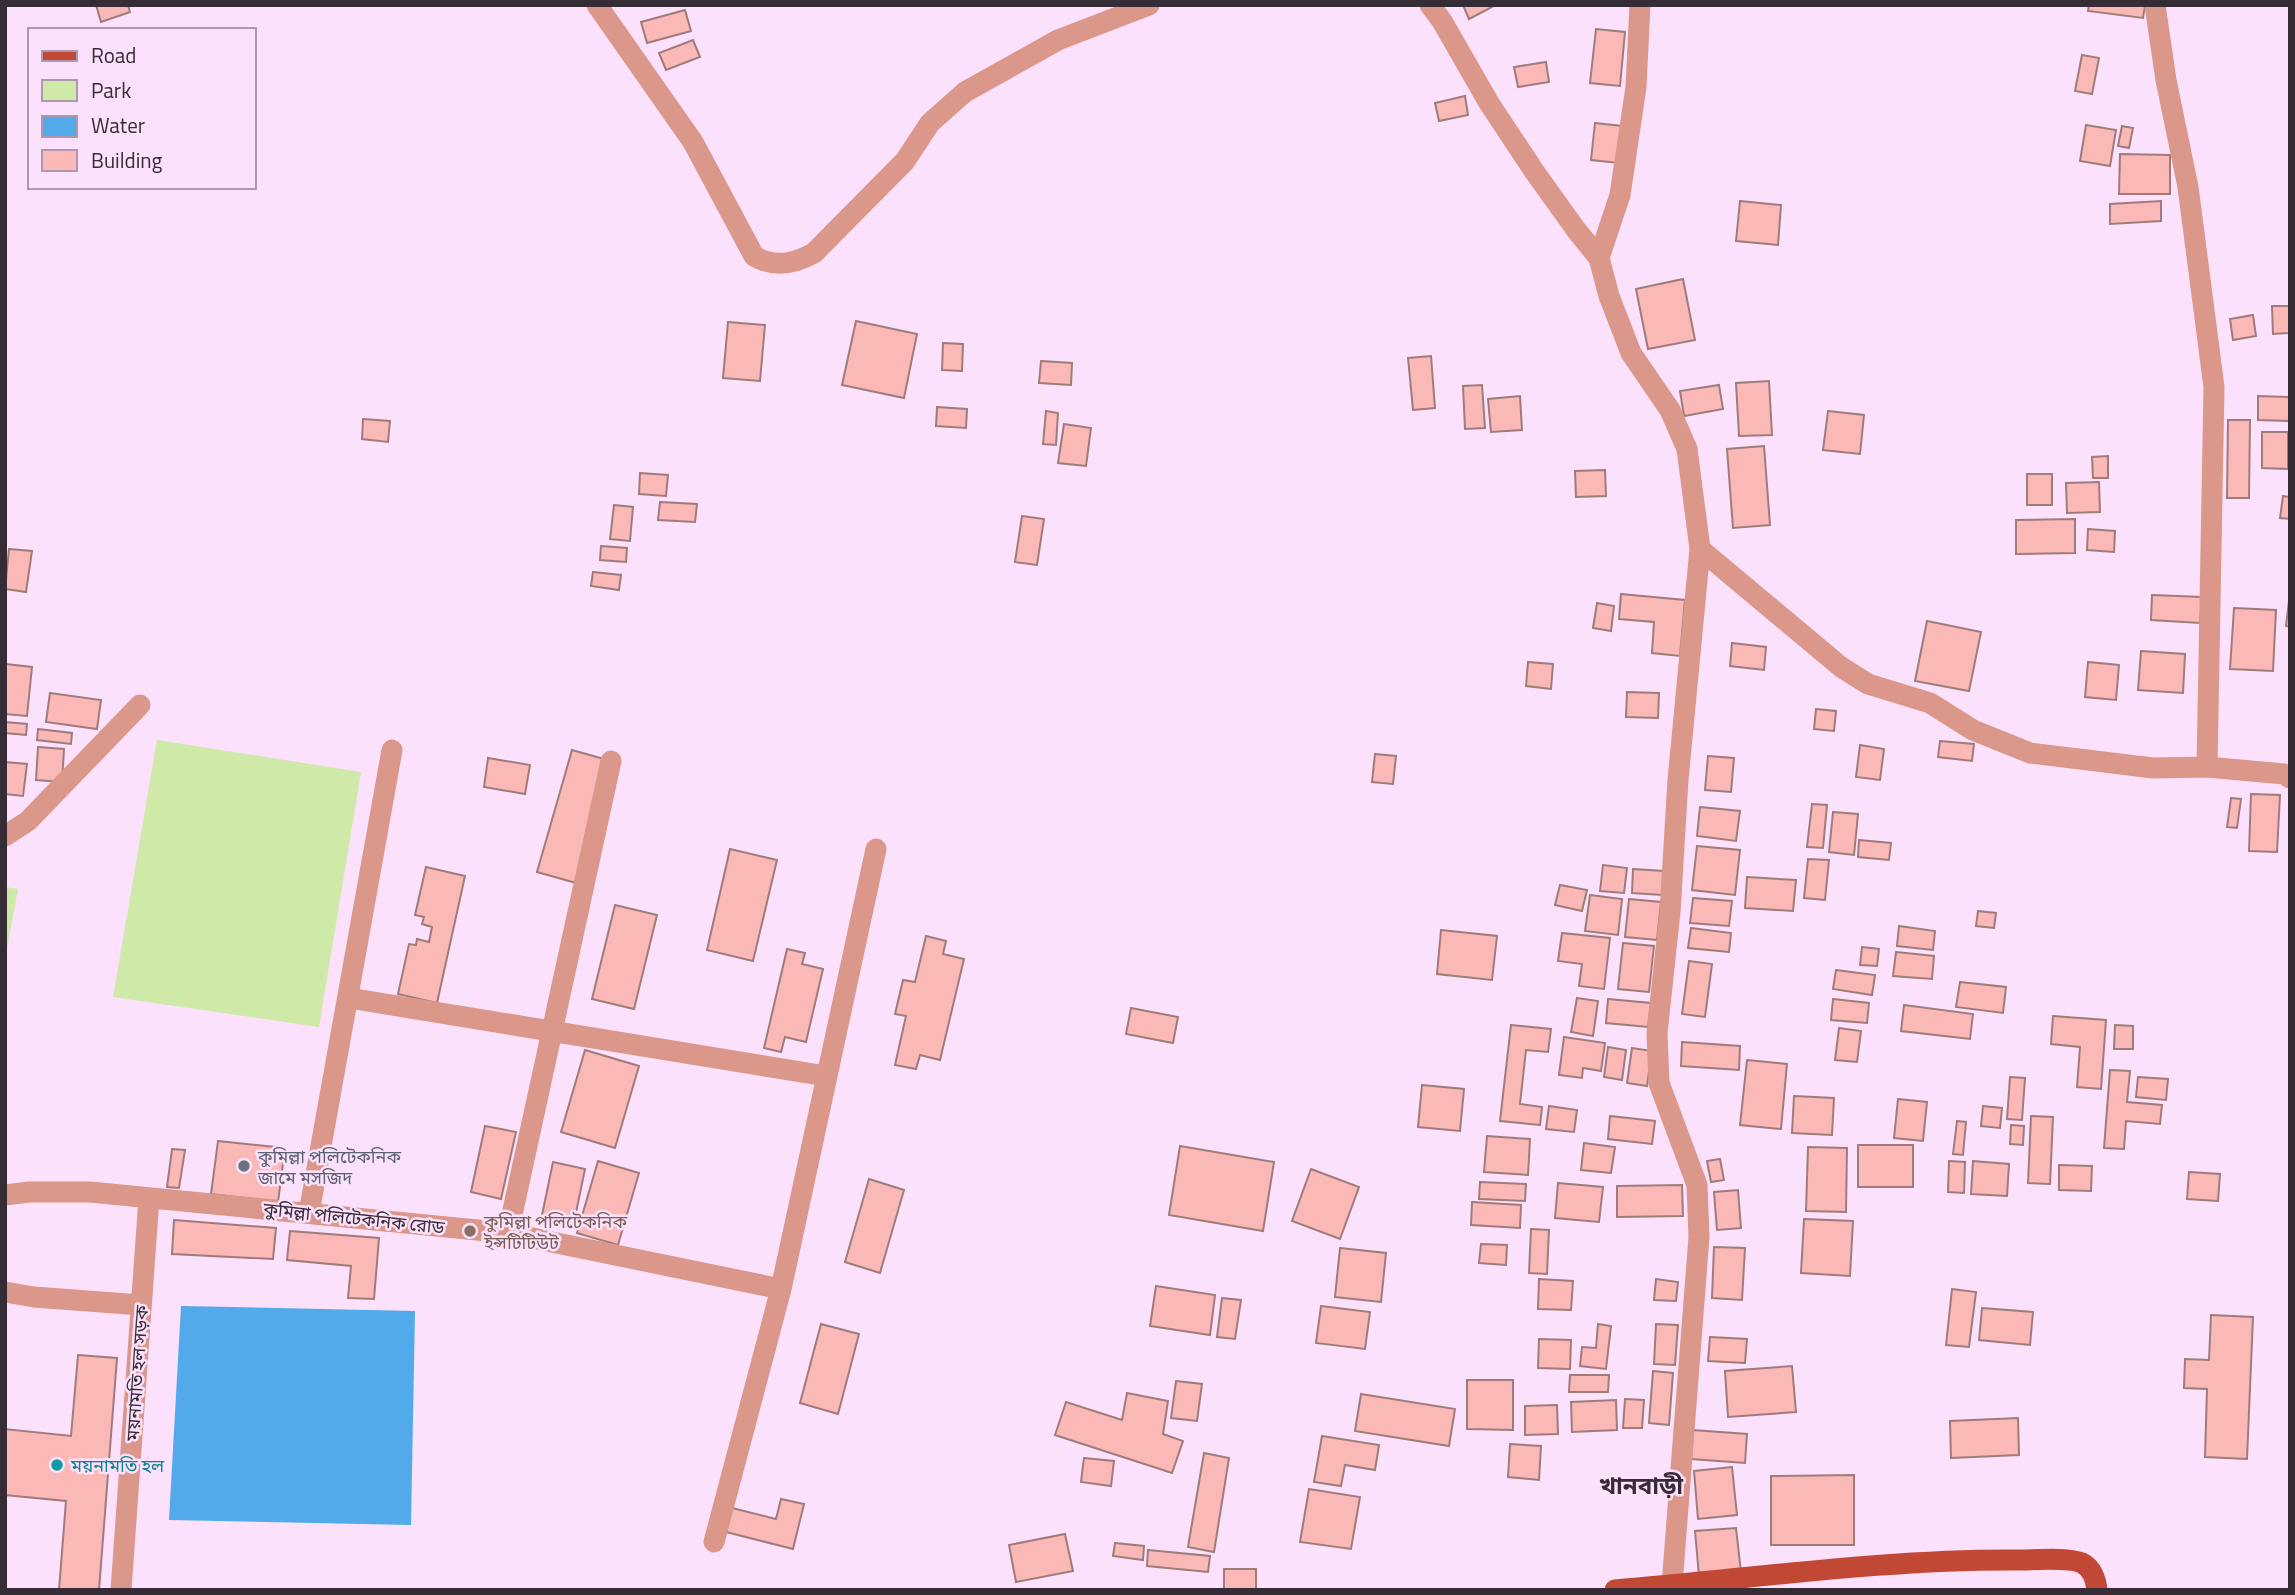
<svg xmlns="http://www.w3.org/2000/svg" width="2295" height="1595" font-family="'Titillium Web','Noto Sans Bengali',sans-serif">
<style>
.green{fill:#cee9a8}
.water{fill:#52aaea}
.building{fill:#fab9b7;stroke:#9f7c7b;stroke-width:2}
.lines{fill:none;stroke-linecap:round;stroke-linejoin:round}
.minor{stroke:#da978a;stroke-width:21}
.major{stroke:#c04835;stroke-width:21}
.worship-dot{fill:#6b7280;stroke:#fbe1fb;stroke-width:2.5}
.education-dot{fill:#8d6e63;stroke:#fbe1fb;stroke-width:2.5}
.culture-dot{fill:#0f9aa8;stroke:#fbe1fb;stroke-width:2.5}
.labels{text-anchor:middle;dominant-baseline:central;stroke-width:5;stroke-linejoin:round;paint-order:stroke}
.worship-label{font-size:18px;fill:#5b616d;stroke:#fbe1fb;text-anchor:start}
.street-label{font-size:18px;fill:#362c36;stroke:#fbe1fb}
.education-label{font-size:18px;fill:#785e54;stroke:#fbe1fb;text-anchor:start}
.culture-label{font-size:18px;fill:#0d838f;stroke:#fbe1fb;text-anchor:start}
.district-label{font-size:24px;font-weight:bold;fill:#362c36;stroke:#fbe1fb}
</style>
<rect width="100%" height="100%" fill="#fbe1fb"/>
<path class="green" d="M157 740 361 772 319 1027 113 997Z
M5 887 18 889 5 960Z"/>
<path class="water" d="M181 1306 415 1311 411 1525 169 1520Z"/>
<path class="building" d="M96 5H128L130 12 101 22Z
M1463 5H1494V6L1469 19Z
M2089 5H2145L2143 18 2088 11Z
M685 10 691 31 647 43 641 22Z
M1596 29 1625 32 1620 86 1590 83Z
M693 40 700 57 666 70 659 53Z
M2082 55 2099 58 2092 94 2075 91Z
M1546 62 1549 82 1518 87 1514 67Z
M1465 96 1468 115 1439 121 1435 103Z
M1595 123 1622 126 1619 163 1591 160Z
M2086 125 2116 130 2110 166 2080 161Z
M2122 126 2133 128 2129 148 2118 146Z
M2120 154 2170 155V194H2119Z
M1740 201 1781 205 1778 245 1736 241Z
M2161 201V221L2110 224V204Z
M1683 279 1695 340 1648 349 1636 289Z
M2272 306H2290V333L2273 334Z
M2253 315 2256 336 2233 340 2230 319Z
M856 321 917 334 904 398 842 385Z
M728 322 765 325 760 381 723 378Z
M943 343 963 344 962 371 942 370Z
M1431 356 1435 408 1413 410 1408 358Z
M1041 361 1072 363 1071 385 1039 383Z
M1769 381 1772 435 1739 436 1736 383Z
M1482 385 1485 428 1465 429 1463 386Z
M1719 385 1723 409 1684 416 1680 391Z
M1520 396 1522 430 1491 432 1488 399Z
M2258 396 2290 397V421L2258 420Z
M937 407 967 409 966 428 936 426Z
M1046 411 1058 413 1056 445 1043 444Z
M1828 411 1864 415 1860 454 1823 450Z
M363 419 390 421 388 442 362 439Z
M2228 420H2250L2249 498H2227Z
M1064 424 1091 428 1086 466 1058 463Z
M2262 432H2288V469L2262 468Z
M1764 446 1770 525 1733 528 1727 449Z
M2108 456V478H2093L2092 457Z
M1605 470 1606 496 1576 497 1575 471Z
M640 473 668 475 666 496 639 494Z
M2027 474H2052V505H2027Z
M2099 482 2100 512 2067 513 2066 483Z
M2283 496 2290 497V519L2280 518Z
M660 502 697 504 695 522 658 520Z
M614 505 633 507 630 541 610 539Z
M1022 516 1044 519 1037 565 1015 562Z
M2075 519V553L2016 554V520Z
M2088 529 2115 531 2114 552 2087 550Z
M601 546 627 548 626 562 600 560Z
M9 549 32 551 26 592 5 589Z
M593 572 621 575 619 590 591 586Z
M2290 592V627L2286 626Z
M1621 594 1685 600 1680 656 1652 653 1654 622 1619 619Z
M2152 595 2202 597 2200 623 2151 620Z
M1597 603 1614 606 1611 631 1593 628Z
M2234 608 2276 610 2273 671 2230 669Z
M1927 621 1981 632 1969 691 1915 681Z
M1732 643 1766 647 1764 670 1730 666Z
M2141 651 2185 654 2183 693 2138 690Z
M1528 662 1553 664 1551 689 1526 686Z
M2088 662 2119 665 2116 700 2085 697Z
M6 664 32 667 27 716 5 714Z
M1627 692 1659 693 1658 718 1626 717Z
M50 693 101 700 97 729 46 722Z
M1816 709 1836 711 1834 731 1814 729Z
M5 722 27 724 26 735 5 733Z
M38 729 72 733 71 744 37 740Z
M1940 741 1974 744 1972 761 1938 757Z
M1860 745 1884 749 1880 780 1856 777Z
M38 747 64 749 62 782 36 780Z
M572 750 611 761 576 883 537 872Z
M1375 754 1396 756 1393 784 1372 782Z
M1708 756 1734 758 1731 792 1705 790Z
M488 758 530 765 525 794 484 787Z
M5 762 27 764 23 796 5 794Z
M2251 794 2280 795 2277 852 2249 851Z
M2231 798 2241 799 2237 828 2227 827Z
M1812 804 1827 805 1823 848 1807 847Z
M1700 807 1740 811 1736 841 1697 836Z
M1833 812 1858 814 1854 855 1829 852Z
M1859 840 1891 843 1889 860 1858 857Z
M1697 846 1740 850 1735 895 1692 890Z
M730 849 777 860 753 961 707 950Z
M1808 859 1829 860 1825 900 1804 898Z
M1603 865 1627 868 1624 893 1600 891Z
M426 867 465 876 437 1003 398 994 409 944 416 945 417 939 429 942 432 927 422 924 424 917 415 915Z
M1633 869 1664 871 1662 895 1632 893Z
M1747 877 1796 880 1793 911 1745 908Z
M1560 885 1587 890 1582 911 1555 905Z
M1590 895 1622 899 1618 935 1585 931Z
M1693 898 1732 901 1729 926 1690 923Z
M1629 899 1661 902 1657 940 1625 937Z
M615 905 657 915 634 1009 592 999Z
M1978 911 1996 913 1994 928 1976 926Z
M1899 926 1935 931 1933 950 1897 946Z
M1691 928 1731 933 1729 952 1688 948Z
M1441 930 1497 936 1492 980 1437 974Z
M1562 933 1610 938 1604 989 1579 986 1582 964 1558 961Z
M926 936 946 941 943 954 964 959 940 1060 920 1055 916 1069 895 1065 906 1016 895 1014 903 980 915 982Z
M1623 943 1654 946 1649 992 1618 989Z
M1862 947 1879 949 1877 966 1860 965Z
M787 949 805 953 802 964 823 969 806 1042 785 1037 781 1052 764 1048Z
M1896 952 1934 956 1932 979 1893 976Z
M1689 961 1712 964 1705 1017 1682 1014Z
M1836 970 1875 975 1872 995 1833 989Z
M1960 982 2006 987 2003 1013 1956 1007Z
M1577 998 1598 1001 1593 1036 1571 1032Z
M1608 999 1651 1003 1648 1027 1606 1023Z
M1833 999 1869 1003 1867 1023 1831 1020Z
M1904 1005 1973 1014 1970 1039 1901 1031Z
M1131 1008 1178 1017 1173 1043 1126 1034Z
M2053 1016 2106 1020 2101 1089 2077 1087 2080 1047 2051 1044Z
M1511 1025 1551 1029 1548 1052 1526 1050 1520 1104 1542 1107 1540 1125 1500 1121Z
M2115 1025 2133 1026V1049H2114Z
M1839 1028 1861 1031 1857 1062 1835 1060Z
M1564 1037 1605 1043 1601 1071 1583 1068 1582 1078 1559 1075Z
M1682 1042 1740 1046 1739 1070 1681 1066Z
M1608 1047 1626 1050 1622 1080 1604 1077Z
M1632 1048 1652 1051 1647 1086 1627 1083Z
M585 1050 639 1066 615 1148 561 1132Z
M1747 1060 1787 1064 1781 1129 1740 1125Z
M2110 1070 2130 1071 2127 1102 2162 1105 2160 1124 2126 1121 2124 1149 2104 1148Z
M2010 1077 2025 1078 2022 1120 2007 1119Z
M2138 1077 2168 1079 2166 1100 2136 1097Z
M1422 1085 1464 1089 1460 1131 1418 1127Z
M1794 1096 1834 1098 1832 1135 1792 1133Z
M1898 1099 1927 1102 1923 1141 1894 1138Z
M1549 1106 1577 1110 1574 1132 1546 1129Z
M1983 1106 2002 1108 2000 1128 1981 1126Z
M1610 1116 1655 1121 1652 1144 1608 1139Z
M2031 1116 2053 1117 2050 1184 2028 1183Z
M1957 1121 1966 1122 1963 1155 1953 1154Z
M2011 1125 2024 1126 2023 1145 2010 1144Z
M485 1126 516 1132 501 1199 471 1192Z
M1487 1136 1530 1139 1528 1175 1484 1172Z
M218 1141 285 1148 278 1202 211 1194Z
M1584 1143 1615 1147 1611 1173 1581 1170Z
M1858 1145H1913V1187H1858Z
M1180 1146 1274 1162 1263 1231 1169 1215Z
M1808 1147 1847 1148 1846 1212 1806 1211Z
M172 1149 185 1150 179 1188 167 1187Z
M1720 1159 1724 1180 1711 1182 1707 1161Z
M598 1161 639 1173 618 1245 577 1233Z
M1949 1161 1965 1162 1964 1193 1948 1192Z
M1973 1161 2009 1164 2007 1196 1971 1194Z
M553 1162 585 1169 573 1227 541 1220Z
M2059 1165 2092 1166 2091 1191 2059 1190Z
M1311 1169 1359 1187 1340 1239 1292 1221Z
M2189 1172 2220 1174 2218 1201 2187 1199Z
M869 1179 904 1190 880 1273 845 1262Z
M1480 1182 1526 1184 1525 1201 1479 1199Z
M1558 1183 1603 1187 1599 1222 1555 1218Z
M1682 1185 1683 1216 1617 1217V1186Z
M1738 1190 1741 1228 1717 1230 1714 1192Z
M1472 1202 1521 1205 1520 1228 1471 1225Z
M1804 1219 1853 1221 1850 1276 1801 1273Z
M174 1220 276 1228 273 1259 172 1254Z
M1531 1229 1549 1230 1547 1274 1529 1273Z
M290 1231 379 1238 374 1299 348 1298 351 1266 287 1260Z
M1481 1244 1507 1245 1506 1265 1479 1263Z
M1714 1247 1745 1248 1742 1300 1712 1298Z
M1340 1248 1386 1253 1381 1302 1335 1297Z
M1539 1279 1573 1281 1571 1310 1538 1309Z
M1656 1279 1678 1282 1676 1301 1654 1300Z
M1156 1286 1215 1295 1210 1335 1150 1326Z
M1952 1289 1976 1292 1969 1347 1946 1345Z
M1222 1298 1241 1300 1235 1339 1217 1337Z
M1321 1306 1370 1312 1365 1349 1316 1343Z
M1982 1308 2033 1312 2030 1345 1979 1340Z
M2211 1315 2253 1317 2247 1459 2205 1457 2207 1389 2184 1388 2185 1359 2209 1360Z
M821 1324 859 1334 838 1414 800 1403Z
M1598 1324 1611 1326 1606 1369 1580 1366 1582 1347 1596 1348Z
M1656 1324 1678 1325 1675 1365 1654 1364Z
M1710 1337 1747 1339 1745 1363 1708 1361Z
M1539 1339 1571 1340 1570 1369 1538 1368Z
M78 1355 117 1358 99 1590H59L66 1501 5 1495V1429L71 1436Z
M1792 1366 1796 1412 1728 1417 1725 1371Z
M1653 1371 1673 1373 1669 1425 1649 1423Z
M1570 1375H1609L1608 1392H1569Z
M1467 1380H1513V1430L1467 1429Z
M1176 1381 1202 1384 1197 1421 1171 1418Z
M1127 1393 1168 1401 1163 1434 1183 1441 1172 1473 1055 1435 1066 1402 1122 1420Z
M1361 1394 1455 1409 1449 1446 1355 1431Z
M1625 1399 1644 1400 1642 1428H1623Z
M1616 1400 1617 1430 1572 1432 1571 1402Z
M1557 1405 1558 1434 1525 1435V1406Z
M2018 1418 2019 1455 1951 1458 1950 1421Z
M1693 1430 1747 1434 1745 1463 1691 1459Z
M1322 1436 1379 1445 1375 1470 1345 1465 1341 1486 1314 1482Z
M1510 1444 1541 1446 1539 1480 1508 1477Z
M1204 1453 1229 1458 1214 1552 1188 1547Z
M1084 1458 1114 1461 1111 1486 1081 1482Z
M1732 1467 1737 1515 1698 1519 1694 1471Z
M1854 1475V1545H1771V1476Z
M1309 1489 1360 1497 1351 1549 1300 1542Z
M781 1499 804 1504 793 1549 726 1532 732 1508 776 1519Z
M1736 1528 1741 1572 1699 1576 1695 1531Z
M1065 1534 1073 1571 1016 1582 1009 1545Z
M1115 1543 1144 1546 1143 1560 1113 1556Z
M1148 1550 1210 1556 1208 1572 1147 1566Z
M1224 1569H1256V1590H1224Z"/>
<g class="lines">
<path class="minor" d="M597 5 693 142 754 256C774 268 794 264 814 253L905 161 930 123 965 92 1058 40 1149 5
M1430 5 1442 21 1489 103 1534 171 1577 231 1599 258 1609 296 1631 353 1670 410 1687 449 1700 549 1678 780 1670 912 1657 1033 1659 1083 1697 1185 1699 1237 1672 1585
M2155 5 2166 80 2188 187 2214 387 2207 767
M1599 258 1620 195 1636 87 1640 5
M1700 549 1841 667 1868 684 1930 703 1973 730 2030 753 2153 768 2207 767 2284 774 2290 778
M5 836 28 821 140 705
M349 998 826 1076
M5 1195 29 1192H90L508 1233 781 1289
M309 1213 392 750
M508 1233 611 761
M5 1292 34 1297 141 1305
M714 1542 781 1289 876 849
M121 1590 149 1198"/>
<path class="major" d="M1615 1590C1749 1579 1884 1559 2018 1560 2035 1560 2068 1557 2082 1563 2092 1568 2096 1580 2097 1590"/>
</g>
<circle class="worship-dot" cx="244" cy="1166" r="7"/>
<circle class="education-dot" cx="470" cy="1231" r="7"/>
<circle class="culture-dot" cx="57" cy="1465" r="7"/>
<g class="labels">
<g class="worship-label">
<text x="258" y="1156">কুমিল্লা পলিটেকনিক<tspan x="258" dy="21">জামে মসজিদ</tspan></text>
</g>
<g class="street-label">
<text transform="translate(354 1218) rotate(6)">কুমিল্লা পলিটেকনিক রোড</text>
<text transform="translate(137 1373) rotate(-86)">ময়নামতি হল সড়ক</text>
</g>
<g class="education-label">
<text x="484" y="1221">কুমিল্লা পলিটেকনিক<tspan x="484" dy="21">ইন্সটিটিউট</tspan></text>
</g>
<g class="culture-label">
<text x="71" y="1465">ময়নামতি হল</text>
</g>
<g class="district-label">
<text x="1641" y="1485">খানবাড়ী</text>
</g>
</g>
<rect width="2295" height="1595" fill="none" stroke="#362c36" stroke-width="14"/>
<rect x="28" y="28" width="228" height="161" fill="#fbe1fb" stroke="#ac99ac" stroke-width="2"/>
<rect x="42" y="51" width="35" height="10" fill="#c04835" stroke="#ac99ac" stroke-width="2"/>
<text x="91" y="63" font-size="21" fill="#362c36">Road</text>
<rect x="42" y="80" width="35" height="21" fill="#cee9a8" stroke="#ac99ac" stroke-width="2"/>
<text x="91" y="98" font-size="21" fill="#362c36">Park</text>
<rect x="42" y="116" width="35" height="21" fill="#52aaea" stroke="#ac99ac" stroke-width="2"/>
<text x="91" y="133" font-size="21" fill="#362c36">Water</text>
<rect x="42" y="150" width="35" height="21" fill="#fab9b7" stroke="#ac99ac" stroke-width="2"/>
<text x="91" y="168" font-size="21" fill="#362c36">Building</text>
</svg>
